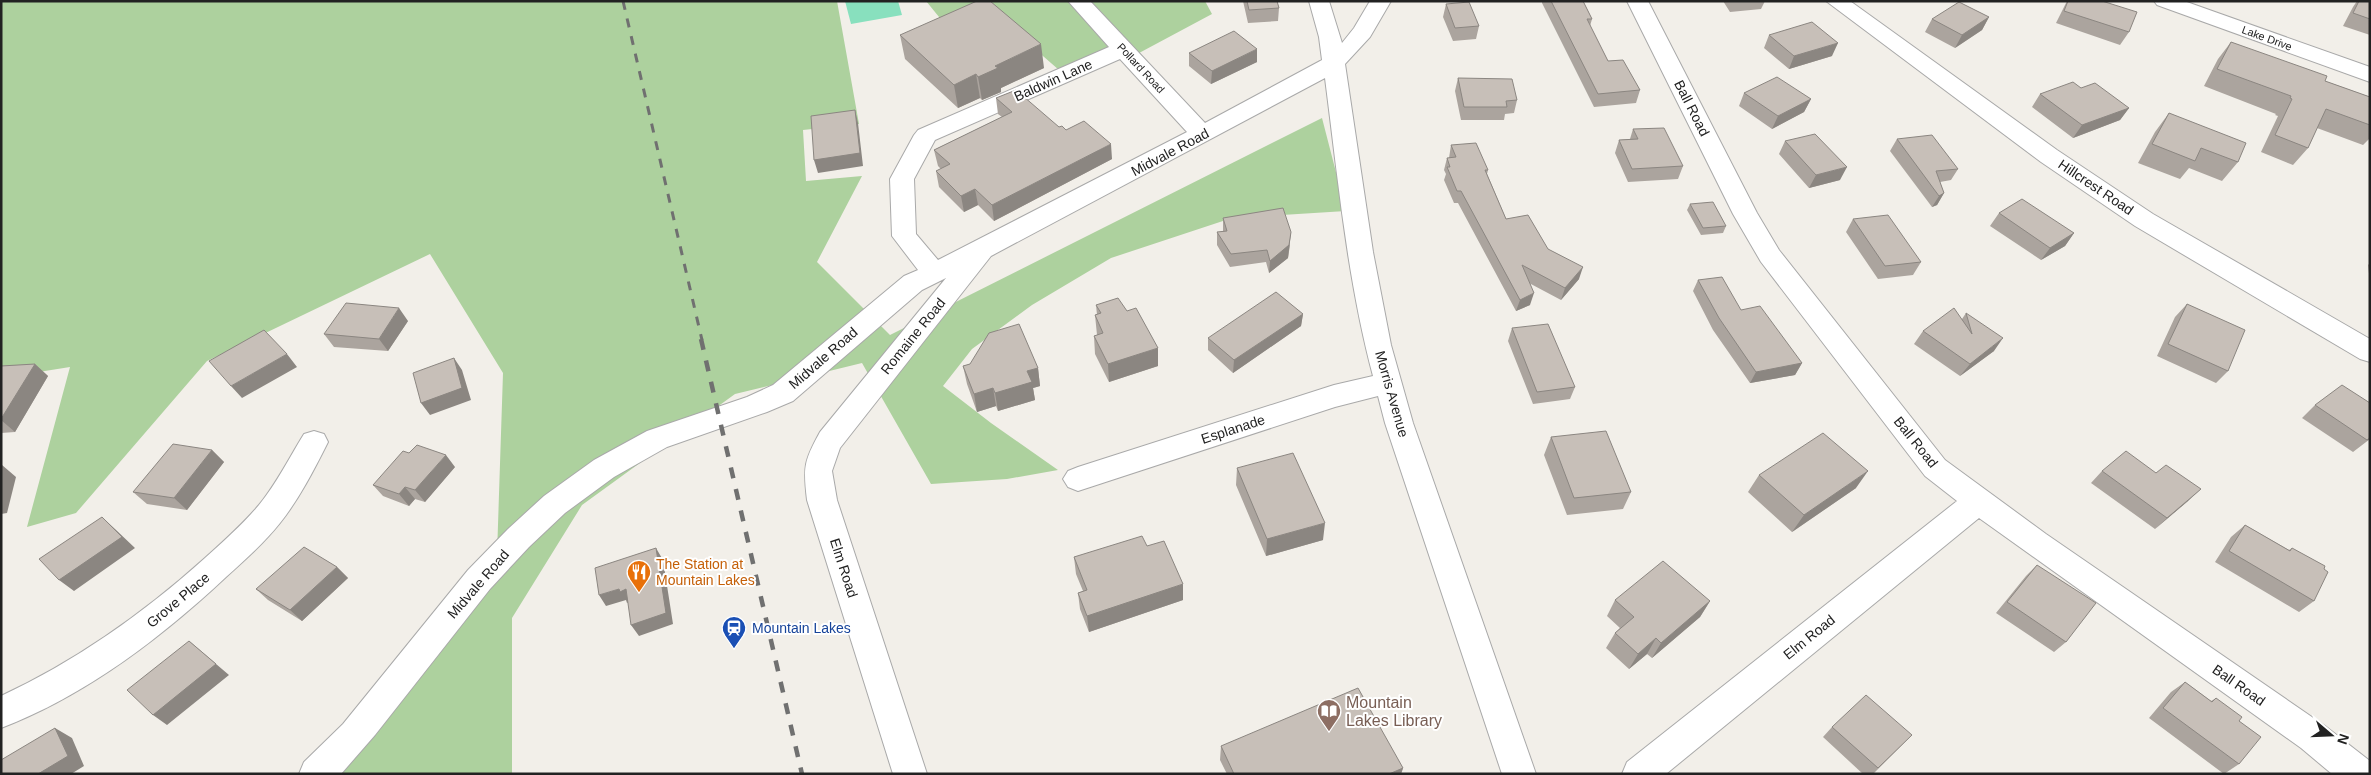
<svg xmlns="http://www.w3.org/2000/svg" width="2371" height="775" font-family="Helvetica,sans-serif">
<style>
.forest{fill:#add19e}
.pitch{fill:#88e0be}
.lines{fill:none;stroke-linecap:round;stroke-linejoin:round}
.minor-casing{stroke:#a9a9a9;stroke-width:2}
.minor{fill:#fff;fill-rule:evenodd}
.rail-far1{stroke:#707070;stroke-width:3;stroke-dasharray:9 9;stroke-linecap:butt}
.rail{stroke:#707070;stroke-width:4.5;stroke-dasharray:11 11;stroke-linecap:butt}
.wall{fill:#aba49e}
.shaded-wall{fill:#8b8681}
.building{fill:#c7bfb8;stroke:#8b8681}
.labels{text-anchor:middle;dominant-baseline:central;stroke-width:4;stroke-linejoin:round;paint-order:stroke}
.far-street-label{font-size:11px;fill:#222;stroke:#fff}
.street-label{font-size:14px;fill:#222;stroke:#fff}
.food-label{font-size:14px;fill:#c56008;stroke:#fff;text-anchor:start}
.transit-label{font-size:14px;fill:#164399;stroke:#fff;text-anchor:start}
.near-education-label{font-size:16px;fill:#785e54;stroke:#fff;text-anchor:start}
</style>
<rect width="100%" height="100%" fill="#f2efe9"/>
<path class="forest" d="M1 1H837L859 124 803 130 806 181 862 176 817 262 890 335 1322 118 1346 211 1232 218 1111 258 1032 305 972 349 943 386 991 423 1058 470 1007 479 931 484 862 363 735 394 582 505 512 618V774H341L497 555 503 373 430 254 207 361 76 513 27 527 70 367 1 378Z
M926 1H1205L1212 14 1126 60 1115 47 1059 70 997 16 948 28Z"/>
<path class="pitch" d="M845 1H898L902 15 851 24Z"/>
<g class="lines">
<g class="minor-casing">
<path id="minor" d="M1068 1H1090L1205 123 1322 60 1319 37 1309 1H1329L1342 43 1354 28 1370 1H1391L1370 37 1345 64 1373 252 1391 345 1413 423 1536 774H1502L1385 423 1378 396 1335 407 1078 491 1068 487 1063 479 1068 471 1078 467 1334 385 1373 376C1347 279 1338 178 1325 78L991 256 840 448 832 471 837 500 927 774H893L807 500C803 467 804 461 820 432L946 278 922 290 793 401 767 412 667 447 614 477 565 513 529 547 490 589 375 735 341 774H299L304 762 343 724 468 570 508 529 544 496 594 460 647 431 747 397 773 385 904 276 918 270 892 236 890 179 914 135 918 130 1109 47ZM1120 59 1187 132 938 260 916 234 914 179 935 140Z
M1627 1H1648L1757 213 1779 250 1945 460 2046 534 2325 726 2370 761V774H2332L2301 748 1979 518 1666 774H1622L1627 762 1957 501 1925 476 1761 262 1733 214Z
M1826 1H1850L2057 150 2153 214 2370 339V362L2360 359 2135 226 2041 162Z
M2154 1H2184L2370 67V82L2157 5Z
M314 431 324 434 328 442C314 470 299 499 280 523 264 543 245 560 226 577 161 638 85 696 1 728V696C76 661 144 613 205 558 224 541 243 524 259 505 277 483 289 458 304 434Z"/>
</g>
<use href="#minor" class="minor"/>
<path class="rail-far1" d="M623 1 702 340"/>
<path class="rail" d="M701 339 802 774"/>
</g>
<path class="wall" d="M1243 1H1277L1279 8 1278 21 1248 23Z
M1542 1H1583L1592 19 1590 26 1608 61 1640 90 1636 103 1594 107 1542 3Z
M1723 1H1765L1761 9 1730 12Z
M2067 1H2102L2129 32 2120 45 2056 23Z
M2357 1H2370V35L2343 26 2353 7Z
M1446 4 1479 26 1476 39 1453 41 1443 17Z
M1989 17 1982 30 1955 48 1925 32 1932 19Z
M900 35 1044 68 1001 88V92L982 100 980 98 958 108 905 59Z
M1769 35 1832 56 1789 69 1764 48Z
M2231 42 2325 81 2370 97V138L2363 145 2317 128 2308 148 2293 165 2261 152 2278 116 2275 115 2276 114 2204 86 2218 59Z
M1189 53 1257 62 1211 84 1189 66Z
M1458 78 1517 100 1514 113 1505 114 1504 120H1461L1455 91Z
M2081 88 2129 108 2120 120 2073 138 2032 107 2040 94Z
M1744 93 1811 99 1804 112 1772 129 1739 106Z
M996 98 1066 130 1112 159 994 221 978 205 964 212 939 187 936 171 941 169 938 166 934 150 1002 117 998 114Z
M2169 113 2238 162 2222 181 2189 168 2180 179 2138 163 2155 132Z
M1633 129 1683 166 1678 179 1628 182 1615 153 1619 140 1630 139Z
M1897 139 1958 169 1951 180 1940 182 1944 193 1937 205 1932 207 1890 151Z
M1785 141 1840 180 1809 188 1779 154Z
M1451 145 1488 170 1487 174 1506 219 1548 249 1579 279 1561 300 1529 283 1530 305 1516 311 1458 203H1454L1444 180 1446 174 1444 170 1447 158H1449Z
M1690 204 1726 226 1723 233 1701 235 1687 210Z
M1999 213 2074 233 2065 246 2041 260 1990 226Z
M1223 218 1290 245 1288 258 1269 273 1266 262 1230 267 1217 245V232H1223Z
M1853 219 1921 262 1913 275 1878 279 1846 232Z
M2370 263V282L2368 265Z
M1698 280 1741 310 1802 363 1795 375 1750 383 1713 330 1693 291Z
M2187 304 2228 371 2216 383 2157 356 2175 317Z
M1096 305 1158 366 1109 382 1095 354 1094 336 1097 335 1095 315H1097Z
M1966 313 1994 351 1960 376 1914 344 1923 331 1962 319Z
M1303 314 1301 326 1233 373 1208 350V338Z
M408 321 388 351 334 347 324 334Z
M1512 328 1575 387 1570 399 1533 404 1508 341Z
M35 364 48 376 15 432 1 433V366Z
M970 364 1038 368 1040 386 1033 388 1035 400 998 411 996 406 977 412 967 384 963 366Z
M2370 403V439L2353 452 2302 418 2315 405Z
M1551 437 1631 492 1623 509 1567 515 1544 455Z
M212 450 224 462 187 510 147 504 133 492Z
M455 467 425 502 415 499 409 506 383 496 373 485Z
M1237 468 1323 540 1266 556 1236 485Z
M2102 471 2188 501 2155 529 2091 483Z
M1759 475 1856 488 1792 532 1748 492Z
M2245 525 2289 550 2292 548 2314 601 2299 612 2215 562 2231 537Z
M1147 546 1183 600 1089 632 1080 609 1078 593 1083 591 1076 574 1074 557Z
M2037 565 2066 642 2054 652 1996 613 2026 576Z
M337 567 348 578 302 621 268 600 256 589Z
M1615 600 1710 601 1700 617 1652 658 1647 654 1629 669 1606 648 1615 633 1620 628 1607 616Z
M2185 682 2211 701 2216 698 2239 721V764L2224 774 2149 718 2171 692Z
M1832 727 1912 735 1873 774H1863L1823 737Z
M1221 746 1403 768 1401 774H1227L1220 760Z"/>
<path class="shaded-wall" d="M1989 17 1982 30 1955 48 1962 35Z
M1838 43 1832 56 1789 69 1794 56Z
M1041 44 1044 68 1001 88V92L982 100 978 77 995 66Z
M1257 49V62L1211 84 1212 71Z
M976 74 980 98 958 108 954 85Z
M1811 99 1804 112 1772 129 1778 116Z
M2129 108 2120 120 2073 138 2082 125Z
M855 110 858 123 863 166 818 173 814 160Z
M1111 144 1112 159 994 221 992 205Z
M1847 167 1840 180 1809 188 1816 175Z
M975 189 978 205 964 212 961 196Z
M1944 193 1937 205 1932 207 1939 196Z
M1291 232 1288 258 1269 273 1270 261Z
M2074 233 2065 246 2041 260 2050 248Z
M1583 267 1579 279 1561 300 1565 288Z
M1534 293 1530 305 1516 311 1520 300Z
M399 308 408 321 388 351 379 339Z
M1303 314 1301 326 1233 373 1234 360Z
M2003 338 1994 351 1960 376 1970 364Z
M1158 348V366L1109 382 1108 364Z
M287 354 297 367 242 398 231 386Z
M454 358 462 370 471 400 430 415 421 403Z
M1802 363 1795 375 1750 383 1756 372Z
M35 364 48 376 15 432 1 420V419Z
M1038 368 1040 386 1033 388 1035 400 998 411 995 393 1027 371Z
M993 388 996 406 977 412 974 394Z
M212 450 224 462 187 510 174 498Z
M446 455 455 467 425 502 415 490Z
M2 465 16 477 7 513 1 514Z
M1868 471 1856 488 1792 532 1804 515Z
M405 487 415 499 409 506 399 494Z
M2201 489 2188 501 2155 529 2167 518Z
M102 517 115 529 135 548 74 591 59 580Z
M1325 523 1323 540 1266 556 1267 539Z
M656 548 663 560 673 624 639 636 631 625Z
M337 567 348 578 302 621 290 610Z
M1183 584V600L1089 632 1087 616Z
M619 589H626L633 600 627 603 626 600 606 606 599 595Z
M1710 601 1700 617 1652 658 1661 643Z
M1656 638 1647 654 1629 669 1638 654Z
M189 641 229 675 167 725 153 715Z
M55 728 72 738 84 766 71 774H38Z
M1403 768 1401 774H1389Z"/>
<path class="building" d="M977 1H990L1041 44 995 66 998 68 978 77 976 74 954 85 900 35Z
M1247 1H1277L1279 8 1249 10Z
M1551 1H1583L1592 19H1587L1608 61 1623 60 1640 90 1598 94Z
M2068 1H2102L2137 12 2129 32 2064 11Z
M2359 1H2370V19L2353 13Z
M1469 2 1479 26 1455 28 1446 4Z
M1959 2 1989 17 1962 35 1932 19Z
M1812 22 1838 43 1794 56 1769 35Z
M1234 31 1257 49 1212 71 1189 53Z
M2231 42 2327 76 2325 81 2370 97V125L2326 109 2308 148 2275 135 2292 99 2290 98 2291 96 2217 69Z
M1777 77 1811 99 1778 116 1744 93Z
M1458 78 1512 79 1517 100 1506 101 1507 107H1464Z
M2073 82 2081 88 2095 83 2129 108 2082 125 2040 94Z
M1016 90 1059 127 1062 126 1066 130 1084 121 1111 144 992 205 975 189 961 196 936 171 950 164 934 150 1012 112 996 98Z
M855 110 860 153 814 160 811 116Z
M2169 113 2246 143 2238 162 2201 148 2195 161 2152 144Z
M1664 128 1683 166 1632 169 1619 140 1638 139 1633 129Z
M1815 134 1847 167 1816 175 1785 141Z
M1932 135 1958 169 1936 171 1944 193 1939 196 1897 139Z
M1476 143 1488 170H1485L1506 219 1528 215 1548 249 1583 267 1565 288 1522 265 1534 293 1520 300 1461 191H1457L1447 167H1450L1447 158 1456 157 1451 145Z
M2022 199 2074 233 2050 248 1999 213Z
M1713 202 1726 226 1703 228 1690 204Z
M1283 208 1291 232 1289 245 1270 261 1267 250 1231 254 1217 232 1227 231 1223 218Z
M1888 215 1921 262 1885 266 1853 219Z
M1722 277 1741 310 1760 306 1802 363 1756 372 1719 318 1698 280Z
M1276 292 1303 314 1234 360 1208 338Z
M1118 298 1127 311 1136 308 1158 348 1108 364 1094 336 1103 333 1095 315 1101 313 1096 305Z
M346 303 399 308 379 339 324 334Z
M2187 304 2245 330 2228 371 2168 344Z
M1954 308 1972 334 1966 313 2003 338 1970 364 1923 331Z
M1019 324 1038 368 1027 371 1032 382 995 393 993 388 974 394 963 366 970 364 989 333Z
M1548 324 1575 387 1537 392 1512 328Z
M264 330 287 354 231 386 209 361Z
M454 358 462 388 421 403 413 373Z
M35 364 1 419V366Z
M2342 385 2370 403V438L2367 440 2315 405Z
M1606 431 1631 492 1574 498 1551 437Z
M1823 433 1868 471 1804 515 1759 475Z
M173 444 212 450 174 498 133 492Z
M417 445 446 455 415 490 405 487 399 494 373 485 403 451 409 453Z
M2126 451 2156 473 2166 465 2201 489 2167 518 2102 471Z
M1293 453 1325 523 1267 539 1237 468Z
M102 517 122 537 59 580 39 559Z
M2245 525 2290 551 2292 548 2325 566 2324 569 2328 572 2314 601 2229 551Z
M1142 536 1147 546 1164 541 1183 584 1087 616 1078 593 1087 590 1074 557Z
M304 547 337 567 290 610 256 589Z
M656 548 666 613 631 625 626 589 620 592 619 589 599 595 595 568Z
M1663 561 1710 601 1661 643 1656 638 1638 654 1615 633 1634 617 1615 600Z
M2037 565 2096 603 2066 642 2007 602Z
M189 641 216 664 153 715 127 690Z
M2185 682 2212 702 2216 698 2242 717 2239 721 2261 737 2239 764 2163 708Z
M1358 688 1403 768 1389 774H1234L1221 746Z
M1866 695 1912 735 1878 768 1832 727Z
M55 728 68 756 38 774H1V760Z"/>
<defs>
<g id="restaurant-pin" transform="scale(1.25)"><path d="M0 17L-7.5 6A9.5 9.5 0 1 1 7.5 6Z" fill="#e8710a" stroke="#fff"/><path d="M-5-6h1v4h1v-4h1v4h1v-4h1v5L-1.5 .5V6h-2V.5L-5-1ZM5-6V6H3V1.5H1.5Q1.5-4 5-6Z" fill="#fff"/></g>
<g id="station-pin" transform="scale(1.25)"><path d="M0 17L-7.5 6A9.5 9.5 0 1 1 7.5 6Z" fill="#1a4fb4" stroke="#fff"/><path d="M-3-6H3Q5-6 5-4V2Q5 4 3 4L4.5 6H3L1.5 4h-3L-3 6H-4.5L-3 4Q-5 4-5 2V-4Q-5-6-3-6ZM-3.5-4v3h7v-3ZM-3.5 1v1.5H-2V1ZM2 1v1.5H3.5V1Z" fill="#fff"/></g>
<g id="library-pin" transform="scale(1.25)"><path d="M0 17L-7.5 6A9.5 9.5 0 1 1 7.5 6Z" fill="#8d6e63" stroke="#fff"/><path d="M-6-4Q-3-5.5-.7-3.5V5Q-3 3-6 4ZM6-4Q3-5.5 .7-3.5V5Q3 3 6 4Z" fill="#fff"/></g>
</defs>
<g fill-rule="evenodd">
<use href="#restaurant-pin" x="639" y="572"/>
<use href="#station-pin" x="734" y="628"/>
<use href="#library-pin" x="1329" y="711"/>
</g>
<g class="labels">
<g class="far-street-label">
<text transform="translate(2267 38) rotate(20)">Lake Drive</text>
<text transform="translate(1141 68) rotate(47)">Pollard Road</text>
</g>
<g class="street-label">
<text transform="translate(1053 80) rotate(-24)">Baldwin Lane</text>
<text transform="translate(1692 108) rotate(63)">Ball Road</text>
<text transform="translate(1170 152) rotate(-28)">Midvale Road</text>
<text transform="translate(2096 187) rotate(34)">Hillcrest Road</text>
<text transform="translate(913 336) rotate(-51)">Romaine Road</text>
<text transform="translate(823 358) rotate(-41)">Midvale Road</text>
<text transform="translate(1392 394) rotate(74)">Morris Avenue</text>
<text transform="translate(1233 429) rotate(-18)">Esplanade</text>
<text transform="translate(1916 442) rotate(51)">Ball Road</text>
<text transform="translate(844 568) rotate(72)">Elm Road</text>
<text transform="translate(478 584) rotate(-49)">Midvale Road</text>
<text transform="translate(178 600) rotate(-40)">Grove Place</text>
<text transform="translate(1809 637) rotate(-39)">Elm Road</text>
<text transform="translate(2239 685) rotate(35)">Ball Road</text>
</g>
<g class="food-label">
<text x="656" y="564">The Station at<tspan x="656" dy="16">Mountain Lakes</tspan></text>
</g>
<g class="transit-label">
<text x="752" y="628">Mountain Lakes</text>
</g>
<g class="near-education-label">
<text x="1346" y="702">Mountain<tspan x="1346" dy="18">Lakes Library</tspan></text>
</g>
</g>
<rect width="2371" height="775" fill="none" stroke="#222222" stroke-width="5"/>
<g transform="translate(2331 735) rotate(109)" stroke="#ffffff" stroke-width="4" paint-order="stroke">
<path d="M0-4L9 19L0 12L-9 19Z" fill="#222222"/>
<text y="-8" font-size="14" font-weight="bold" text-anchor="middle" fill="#222222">N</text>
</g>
</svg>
